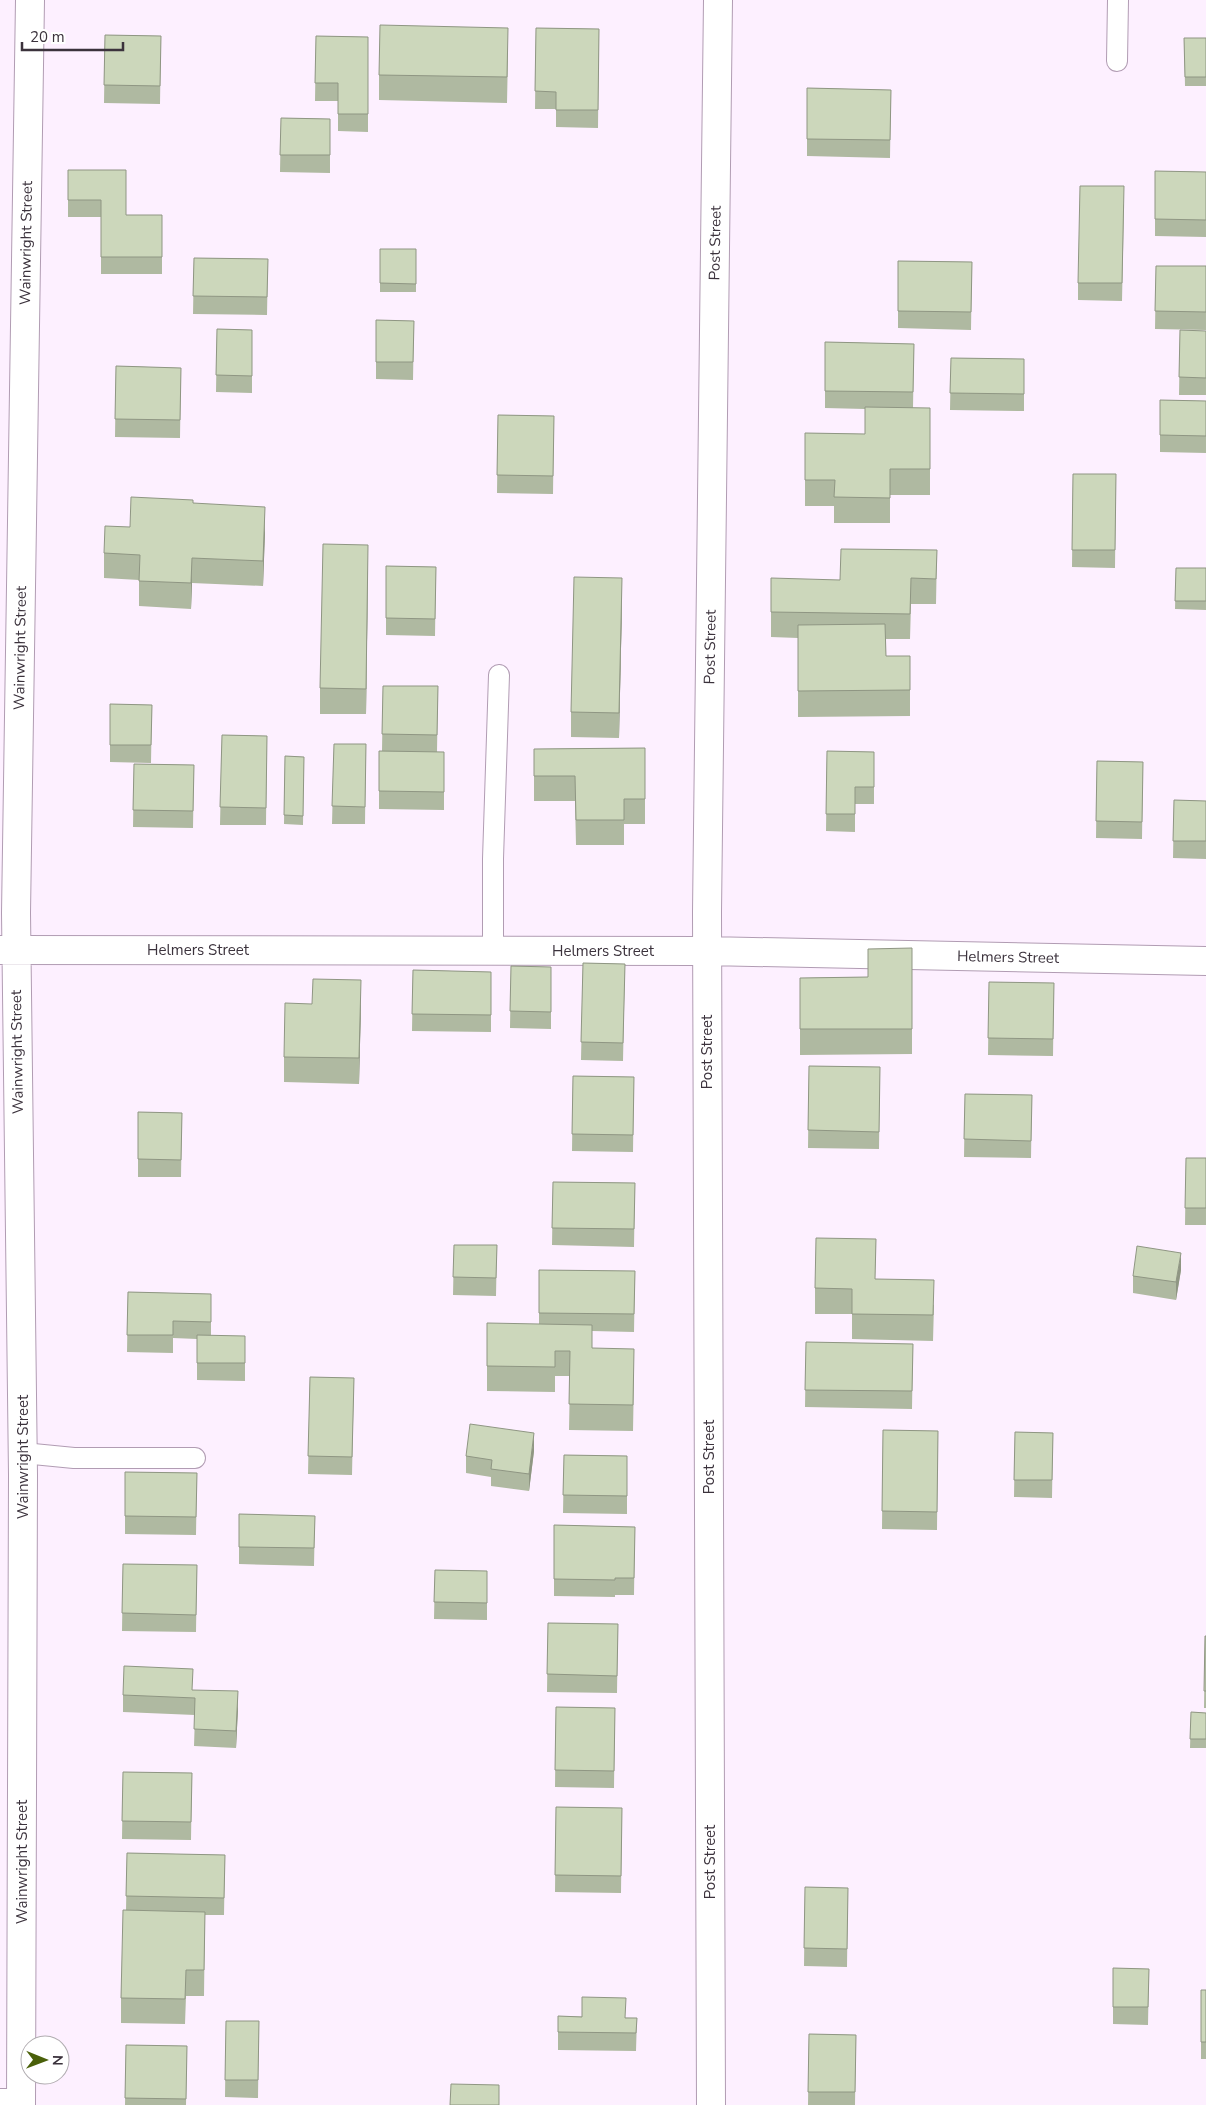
<svg xmlns="http://www.w3.org/2000/svg" width="1206" height="2105" font-family="'Nunito Sans',sans-serif">
<style>
.lines{fill:none;stroke-linecap:round;stroke-linejoin:round}
.service-casing{stroke:#b19cb3;stroke-width:22}
.minor-casing{stroke:#b19cb3;stroke-width:30}
.service{stroke:#fff;stroke-width:20}
.minor{stroke:#fff;stroke-width:28}
.wall{fill:#afb9a1}
.shaded-wall{fill:#8f9683}
.building{fill:#ccd7bb;stroke:#8f9683}
.labels{text-anchor:middle;dominant-baseline:central;stroke-width:4.5;stroke-linejoin:round;paint-order:stroke}
.street-label{font-size:15px;fill:#3b323c;stroke:#fff}
</style>
<rect width="100%" height="100%" fill="#fdf0ff"/>
<g class="lines">
<g class="service-casing">
<path id="service" d="M1117 61 1118 0
M493 951V859L499 675
M23 1453 74 1458H195
M0 2099H21"/>
</g>
<g class="minor-casing">
<path id="minor" d="M0 950 707 951 1206 961
M21 2105 23 1475 16 913 30 0
M711 2105 707 912 718 0"/>
</g>
<use href="#service" class="service"/>
<use href="#minor" class="minor"/>
</g>
<path class="wall" d="M536 28 599 29 598 128 556 127V109H535Z
M105 35 161 36 160 104 104 103Z
M316 36 368 37V132L338 131V101H315Z
M1184 38H1206V86H1185Z
M508 53 507 103 379 100V75Z
M807 88 891 90 890 158 807 156Z
M281 118 330 119V173L280 172Z
M68 170 126 215H162V274H101V217H68Z
M1155 171 1206 172V237L1155 236Z
M1124 204 1122 301 1078 300V283Z
M380 249H416V292H380Z
M194 258 268 259 267 315 193 314Z
M898 261 972 262 971 330 898 328Z
M1156 266H1206V330L1155 329Z
M376 320 414 321 413 380 376 379Z
M217 329 252 330V393L216 392Z
M1180 330 1206 331V395H1179Z
M825 342 914 344 913 408H930V495H890V523H834V506H805V433L865 434V409L825 408Z
M951 358 1024 359V411L950 410Z
M116 366 181 368 180 438 115 437Z
M1160 400 1206 401V453L1160 452Z
M498 415 554 416 553 494 497 493Z
M1073 474H1116L1115 568 1072 567Z
M193 503 265 532 263 586 192 583 191 609 139 606V580L104 578V553L130 527Z
M937 550 936 604H911L910 639H886V656H910V716L798 717V638L771 637V612L840 580Z
M386 566 436 567 435 636 386 635Z
M1176 568H1206V610L1175 609Z
M368 570 366 714H320V688Z
M622 604 619 738 571 737V712Z
M383 686H438L437 752H444V810L379 809V751H382Z
M110 704 152 705 151 763 110 762Z
M222 735 267 736 266 825H220Z
M334 744H366L365 824H332Z
M645 748V824H624V845H576L575 801H534V749Z
M827 751 874 752V804H855V832L826 831Z
M285 756 304 757 303 825 284 824Z
M1097 761 1143 762 1142 839 1096 838Z
M134 764 194 765 193 828 133 827Z
M1174 800 1206 801V859L1173 858Z
M912 948V1054L800 1055V978L868 977Z
M583 963 625 964 623 1061 581 1060Z
M511 966 551 967V1029L510 1028Z
M413 970 491 972V1032L412 1031Z
M989 982 1054 983 1053 1056 988 1055Z
M312 1004 361 1005 359 1084 284 1082V1057Z
M809 1066 880 1067 879 1149 808 1148Z
M573 1076 634 1077 633 1152 572 1151Z
M965 1094 1032 1095 1031 1158 964 1157Z
M138 1112 182 1113 181 1177H138Z
M1186 1158H1206V1225H1185Z
M553 1182 635 1183 634 1247 552 1245Z
M876 1239 875 1279 934 1305 933 1341 852 1339V1314H815V1288Z
M454 1245H497L496 1296 453 1295Z
M539 1270 635 1271 634 1332 592 1331V1348L634 1375 633 1431 569 1430 570 1376H555V1392L487 1391V1366L539 1324Z
M1181 1270 1176 1300 1133 1293V1276Z
M128 1292 211 1294V1336H245V1381L197 1380V1339L173 1338V1353L127 1352Z
M806 1342 913 1344 912 1409 805 1407Z
M310 1377 354 1378 352 1475 308 1474Z
M883 1430 938 1431 937 1530 882 1529Z
M1015 1432 1053 1433 1052 1498 1014 1497Z
M534 1451 529 1491 491 1486V1477L466 1473V1456Z
M564 1455 627 1456V1514L563 1513Z
M125 1472 197 1473 196 1535 125 1534Z
M239 1514 315 1516 314 1566 239 1564Z
M554 1525 635 1527 634 1595H615V1597L554 1596Z
M123 1564 197 1565 196 1632 122 1631Z
M435 1570 487 1571V1620L434 1619Z
M548 1623 618 1624 617 1693 547 1692Z
M1205 1636H1206V1708H1204Z
M192 1690 238 1708 236 1748 194 1746 195 1715 123 1712V1695Z
M556 1707 615 1708 614 1788 555 1787Z
M1191 1712 1206 1713V1748H1190Z
M123 1772 192 1773 191 1840 122 1839Z
M556 1807 622 1808 621 1893 555 1892Z
M127 1853 225 1855 224 1915H205L204 1996H186L185 2024 121 2023V1998L126 1911Z
M805 1887 848 1888 847 1967 804 1966Z
M1113 1968 1149 1969 1148 2025 1113 2024Z
M1201 1990H1206V2059H1201Z
M558 2016 637 2018 636 2051 558 2050Z
M226 2021H259L258 2098 225 2097Z
M809 2034 856 2035 855 2105H808Z
M126 2045 187 2046 186 2105H125Z"/>
<path class="shaded-wall" d="M265 507V532L263 586V561Z
M368 545V570L366 714V689Z
M192 558V583L191 609V583Z
M622 578V604L619 738V713Z
M361 980V1005L359 1084V1058Z
M1181 1253V1270L1176 1300V1282Z
M534 1433V1451L529 1491V1474Z
M238 1691V1708L236 1748V1731Z"/>
<path class="building" d="M380 25 508 28 507 77 379 75Z
M536 28 599 29 598 110H556V92L535 91Z
M105 35 161 36 160 86 104 85Z
M316 36 368 37V114H338V83H315Z
M1184 38H1206V77H1185Z
M807 88 891 90 890 140 807 139Z
M281 118 330 119V155H280Z
M68 170H126V215H162V257H101V200H68Z
M1155 171 1206 172V220L1155 219Z
M1080 186H1124L1122 283H1078Z
M380 249H416V284L380 283Z
M194 258 268 259 267 297 193 296Z
M898 261 972 262 971 312 898 311Z
M1156 266H1206V312L1155 311Z
M376 320 414 321 413 362H376Z
M217 329 252 330V376L216 375Z
M1180 330 1206 331V378L1179 377Z
M825 342 914 344 913 392 825 391Z
M951 358 1024 359V394L950 393Z
M116 366 181 368 180 420 115 419Z
M1160 400 1206 401V436L1160 435Z
M865 407 930 408V469H890V498L834 497 835 480H805V433L865 434Z
M498 415 554 416 553 476 497 475Z
M1073 474H1116L1115 550H1072Z
M131 497 193 500V503L265 507 263 561 192 558 191 583 139 581 140 555 104 553 105 526 130 527Z
M323 544 368 545 366 689 320 688Z
M841 549 937 550 936 579 911 578 910 614 771 612V578L840 580Z
M386 566 436 567 435 619 386 618Z
M1176 568H1206V601H1175Z
M574 577 622 578 619 713 571 712Z
M885 624 886 656H910V690L798 691V625Z
M383 686H438L437 735 382 734Z
M110 704 152 705 151 745H110Z
M222 735 267 736 266 808 220 807Z
M334 744H366L365 807 332 806Z
M645 748V799H624V820H576L575 776H534V749Z
M379 751 444 752V792L379 791Z
M827 751 874 752V787H855V814H826Z
M285 756 304 757 303 816 284 815Z
M1097 761 1143 762 1142 822 1096 821Z
M134 764 194 765 193 811 133 810Z
M1174 800 1206 801V841H1173Z
M912 948V1029H800V978L868 977V949Z
M583 963 625 964 623 1043 581 1042Z
M511 966 551 967V1012L510 1011Z
M413 970 491 972V1015L412 1014Z
M313 979 361 980 359 1058 284 1057 285 1003 312 1004Z
M989 982 1054 983 1053 1039 988 1038Z
M809 1066 880 1067 879 1132 808 1130Z
M573 1076 634 1077 633 1135 572 1134Z
M965 1094 1032 1095 1031 1141 964 1139Z
M138 1112 182 1113 181 1160 138 1159Z
M1186 1158H1206V1208H1185Z
M553 1182 635 1183 634 1229 552 1228Z
M816 1238 876 1239 875 1279 934 1280 933 1315 852 1314V1289L815 1288Z
M454 1245H497L496 1278 453 1277Z
M1137 1246 1181 1253 1176 1282 1133 1276Z
M539 1270 635 1271 634 1314 539 1313Z
M128 1292 211 1294V1322L173 1321V1335H127Z
M487 1323 592 1325V1348L634 1349 633 1405 569 1404 570 1351H555V1367L487 1366Z
M197 1335 245 1336V1363H197Z
M806 1342 913 1344 912 1391 805 1390Z
M310 1377 354 1378 352 1457 308 1456Z
M470 1424 534 1433 529 1474 491 1469 492 1460 466 1456Z
M883 1430 938 1431 937 1512 882 1511Z
M1015 1432 1053 1433 1052 1480H1014Z
M564 1455 627 1456V1496L563 1495Z
M125 1472 197 1473 196 1517 125 1516Z
M239 1514 315 1516 314 1548 239 1547Z
M554 1525 635 1527 634 1578H615V1580L554 1579Z
M123 1564 197 1565 196 1615 122 1613Z
M435 1570 487 1571V1603L434 1602Z
M548 1623 618 1624 617 1676 547 1674Z
M1205 1636H1206V1691H1204Z
M124 1666 193 1669 192 1690 238 1691 236 1731 194 1729 195 1698 123 1695Z
M556 1707 615 1708 614 1771 555 1770Z
M1191 1712 1206 1713V1739H1190Z
M123 1772 192 1773 191 1822 122 1821Z
M556 1807 622 1808 621 1876 555 1875Z
M127 1853 225 1855 224 1898 126 1896Z
M805 1887 848 1888 847 1949 804 1948Z
M123 1910 205 1912 204 1970H186L185 1999 121 1998Z
M1113 1968 1149 1969 1148 2007H1113Z
M1201 1990H1206V2042H1201Z
M582 1997 626 1998 625 2018H637L636 2033 558 2032V2016L582 2017Z
M226 2021H259L258 2080H225Z
M809 2034 856 2035 855 2092H808Z
M126 2045 187 2046 186 2099 125 2098Z
M451 2084 499 2085V2105H450Z"/>
<g class="labels">
<g class="street-label">
<text transform="translate(26 243) rotate(-89)">Wainwright Street</text>
<text transform="translate(715 243) rotate(-89)">Post Street</text>
<text transform="translate(710 647) rotate(-89)">Post Street</text>
<text transform="translate(20 648) rotate(-89)">Wainwright Street</text>
<text x="198" y="950">Helmers Street</text>
<text x="603" y="951">Helmers Street</text>
<text transform="translate(1008 957) rotate(1)">Helmers Street</text>
<text transform="translate(17 1052) rotate(-91)">Wainwright Street</text>
<text transform="translate(707 1052) rotate(-90)">Post Street</text>
<text transform="translate(23 1457) rotate(-90)">Wainwright Street</text>
<text transform="translate(709 1457) rotate(-90)">Post Street</text>
<text transform="translate(22 1862) rotate(-90)">Wainwright Street</text>
<text transform="translate(710 1862) rotate(-90)">Post Street</text>
</g>
</g>
<g transform="translate(45 2060) rotate(91)"><circle r="24" fill="#ffffff" stroke="#b1adb1"/>
<path d="M0-4L9 19L0 12L-9 19Z" fill="#4a600a"/>
<text y="-8" font-size="14" font-weight="bold" text-anchor="middle" fill="#3b323c">N</text>
</g>
<path d="M22 42v8h101v-8" fill="none" stroke="#3b323c" stroke-width="2.5"/>
<text x="30" y="42" font-size="15" fill="#3b323c" stroke="#ffffff" stroke-width="4" paint-order="stroke">20 m</text>
</svg>
